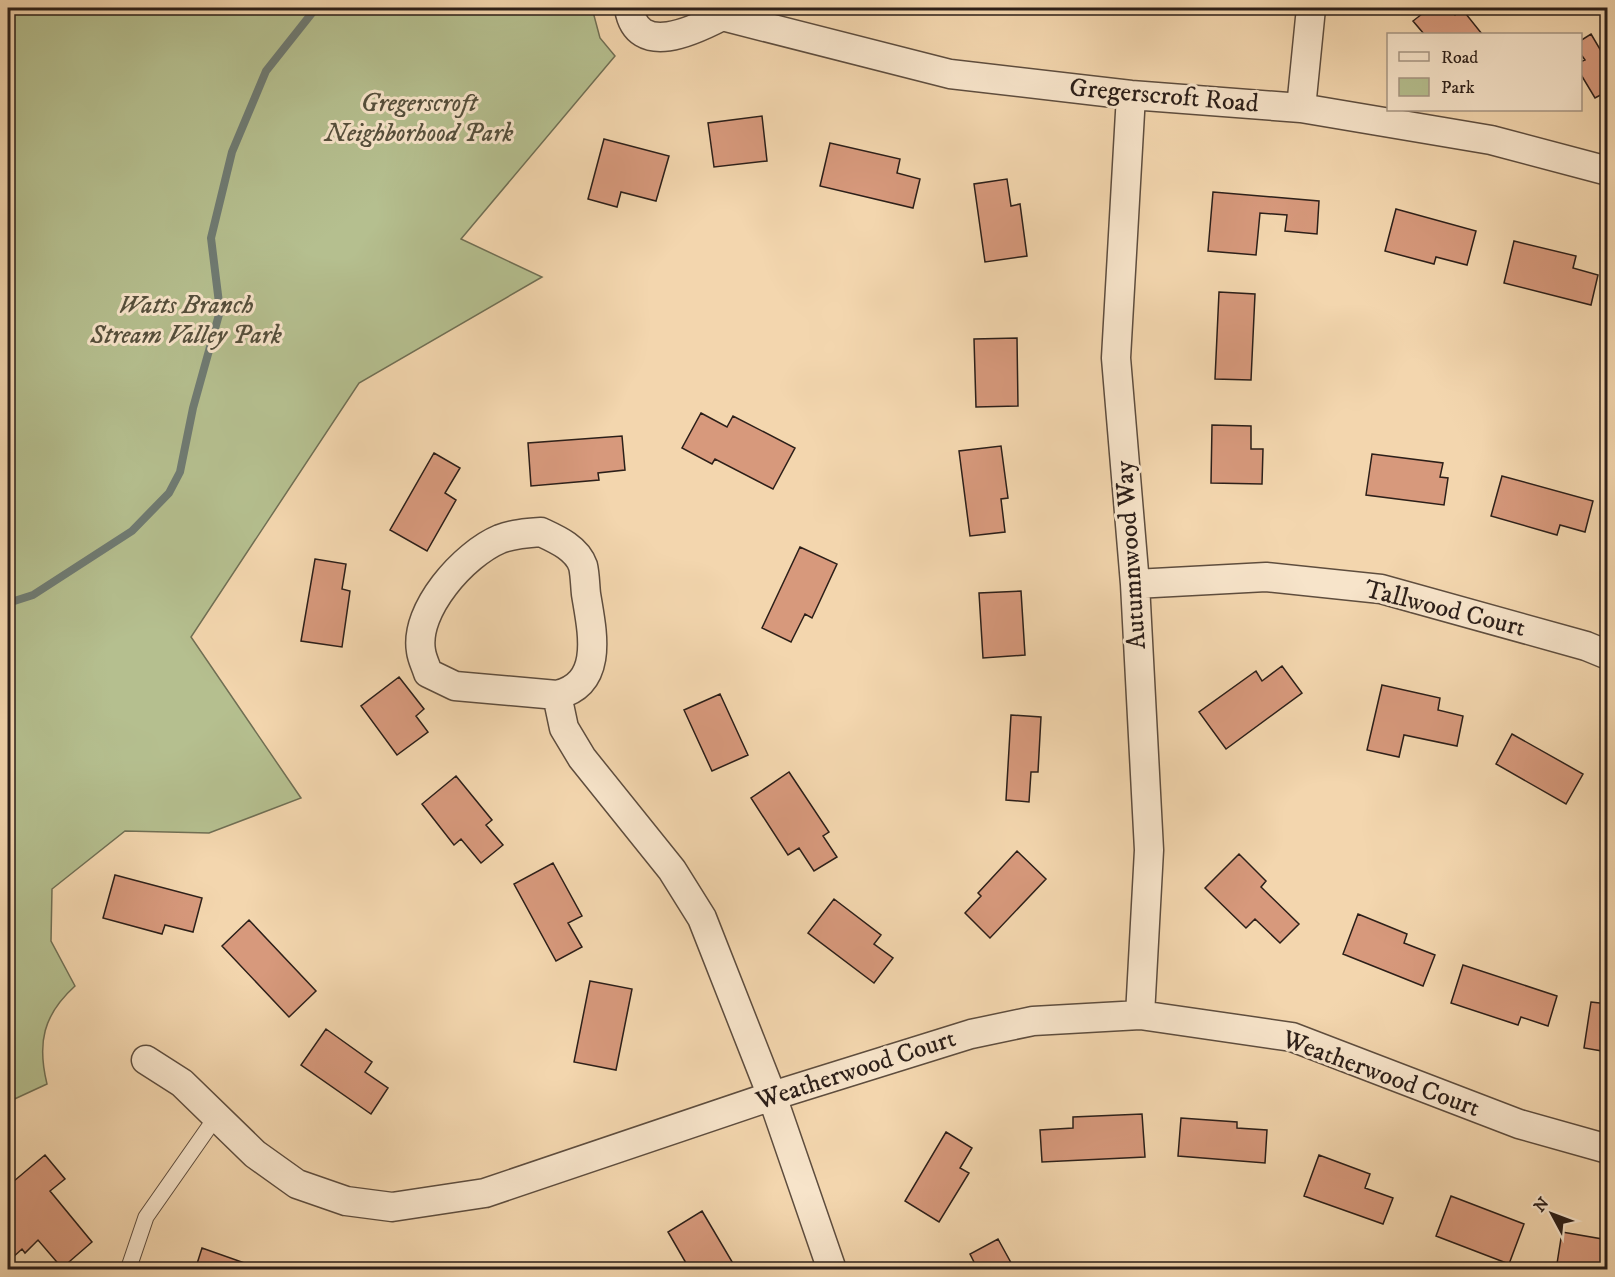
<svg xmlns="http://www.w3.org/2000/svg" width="1615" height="1277" font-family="'IM FELL DW Pica',serif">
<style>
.green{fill:#b5bf8f;stroke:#706f54;stroke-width:1.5}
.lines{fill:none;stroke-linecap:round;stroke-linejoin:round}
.stream{stroke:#6f7b73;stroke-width:8}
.building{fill:#d7997c;stroke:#2c1f19;stroke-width:1.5}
.lane-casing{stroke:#5e4d3e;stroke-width:17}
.street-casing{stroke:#5e4d3e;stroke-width:31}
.lane{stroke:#f7e4ca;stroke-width:15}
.street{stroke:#f7e4ca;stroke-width:28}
.labels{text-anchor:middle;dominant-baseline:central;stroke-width:6;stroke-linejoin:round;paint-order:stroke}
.street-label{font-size:26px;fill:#2c1f19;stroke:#f7e4ca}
.park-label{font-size:26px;font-style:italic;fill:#554f3c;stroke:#f7e4ca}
</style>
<rect width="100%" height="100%" fill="#f3d6ae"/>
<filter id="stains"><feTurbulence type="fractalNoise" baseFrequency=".00333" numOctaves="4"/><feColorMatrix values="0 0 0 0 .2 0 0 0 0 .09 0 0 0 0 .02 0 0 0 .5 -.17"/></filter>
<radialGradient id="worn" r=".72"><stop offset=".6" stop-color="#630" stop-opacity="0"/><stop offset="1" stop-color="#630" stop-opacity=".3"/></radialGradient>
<path class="green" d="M8 8H592L600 38 615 56 461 239 542 277 359 383 191 637 301 798 209 833 125 831 52 889 51 941 75 986C43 1015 37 1043 47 1084L8 1102Z"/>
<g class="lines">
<path class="stream" d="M8 603 33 595 132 531 169 493 180 472 193 408 220 311 211 238 232 152 266 71 316 8"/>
</g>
<path class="building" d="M1417 8H1449L1455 15 1462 9 1482 34H1424L1413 21 1422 14Z
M1591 34 1601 51 1608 47V91L1595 98 1580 73V62L1585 60 1580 53V41Z
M762 116 767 161 714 167 708 123Z
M604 139 669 156 656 201 621 192 617 207 588 199Z
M830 143 900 159 897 173 920 179 913 208 820 186Z
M1007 179 1011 206 1020 204 1027 256 985 262 974 184Z
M1213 192 1319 201 1317 234 1285 231 1287 215 1260 213 1256 255 1208 251Z
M1396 209 1476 231 1467 265 1436 257 1434 264 1385 251Z
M1514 241 1576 256 1573 268 1598 275 1591 305 1504 283Z
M1219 292 1255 294 1251 380 1215 379Z
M1017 338 1018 406 976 407 974 339Z
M701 413 727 427 733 416 795 448 773 489 715 459 712 464 682 448Z
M1212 425 1251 426V449H1263L1262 484 1211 483Z
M622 436 625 470 598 473 599 480 531 486 528 443Z
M1001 446 1008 498 1001 499 1005 532 970 536 959 451Z
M434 453 460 468 445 493 456 500 427 551 390 530Z
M1372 454 1443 463 1440 477 1448 478 1444 505 1366 495Z
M1502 476 1593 501 1585 532 1560 525 1557 535 1491 516Z
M800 547 837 564 812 618 805 614 791 642 762 628Z
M315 559 346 564 342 589 350 591 342 647 301 641Z
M1021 591 1025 655 983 658 979 593Z
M1282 666 1302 693 1226 749 1199 712 1256 671 1262 681Z
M399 677 424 709 416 716 428 732 397 755 361 706Z
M1382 685 1440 698 1438 710 1463 716 1457 746 1404 735 1399 757 1367 750Z
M720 694 748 755 712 771 684 710Z
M1011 715 1041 717 1038 772H1031L1029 802 1006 800Z
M1512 734 1583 774 1566 804 1496 764Z
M789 772 829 832 823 836 837 857 814 871 799 848 788 855 751 798Z
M456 776 492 820 486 825 503 845 481 863 461 839 454 845 422 804Z
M1017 851 1046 879 990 938 965 913 981 896 978 893Z
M1239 854 1266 881 1261 887 1299 924 1280 943 1255 919 1246 928 1205 888Z
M553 863 582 916 568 923 582 947 556 961 514 884Z
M115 875 202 898 193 932 165 925 162 934 103 918Z
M834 899 881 935 874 944 893 958 874 983 808 933Z
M1358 914 1407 934 1404 943 1435 955 1423 986 1343 954Z
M249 920 316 991 289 1017 222 946Z
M1463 965 1557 996 1548 1026 1521 1017 1518 1025 1451 1003Z
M590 981 632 989 616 1070 574 1062Z
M1591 1002 1608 1004V1052L1584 1048Z
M326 1029 372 1062 365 1072 388 1088 371 1114 301 1065Z
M1142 1114 1145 1157 1042 1162 1040 1130 1073 1128V1117Z
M1181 1118 1237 1122V1128L1267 1130 1265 1163 1178 1156Z
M946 1132 972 1148 960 1168 969 1173 939 1222 905 1201Z
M45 1155 65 1179 50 1191 92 1242 62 1268 38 1240 25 1253 22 1249 11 1259 8 1258V1186Z
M1319 1155 1370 1174 1365 1188 1393 1198 1383 1224 1304 1196Z
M1451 1196 1524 1224 1509 1264 1436 1236Z
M702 1211 734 1265 727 1270H690L668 1232Z
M1562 1232 1608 1240V1270H1556Z
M998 1239 1015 1270H978L970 1254Z
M202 1248 256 1267 255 1270H195Z
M562 1265 563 1270 532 1269Z"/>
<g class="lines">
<g class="lane-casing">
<path id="lane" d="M128 1270 146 1217 216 1117"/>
</g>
<g class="street-casing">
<path id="street" d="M629 8C637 59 695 30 722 16
M715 8 722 16 950 74 1131 95 1301 108 1491 140 1608 171
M1131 95 1116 358 1135 584 1149 850 1140 1015
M1301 108 1311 8
M541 532C556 539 577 548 583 566 585 574 585 585 586 594 592 631 605 683 557 695L455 686 428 673C426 666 422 659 421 651 414 610 464 554 500 539 513 534 526 533 541 532Z
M1135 584 1266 577 1381 589 1586 646 1608 655
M557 695 564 728 582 758 672 870 702 918 772 1096 832 1270
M146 1060 182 1083 255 1154 297 1184 346 1201 392 1207 485 1193 772 1096 971 1034 1033 1021 1140 1015 1292 1037 1519 1124 1608 1149"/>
</g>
<use href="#lane" class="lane"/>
<use href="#street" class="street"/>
</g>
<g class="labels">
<g class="street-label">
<text transform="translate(1164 96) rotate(5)">Gregerscroft Road</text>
<text transform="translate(1131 555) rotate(-94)">Autumnwood Way</text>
<text transform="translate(1445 609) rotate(14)">Tallwood Court</text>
<text transform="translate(856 1070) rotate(-18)">Weatherwood Court</text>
<text transform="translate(1381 1074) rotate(20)">Weatherwood Court</text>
</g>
<g class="park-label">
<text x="419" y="103">Gregerscroft<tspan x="419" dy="30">Neighborhood Park</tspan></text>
<text x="186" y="305">Watts Branch<tspan x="186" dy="30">Stream Valley Park</tspan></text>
</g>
</g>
<rect width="1615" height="1277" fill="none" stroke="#f3d6ae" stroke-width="30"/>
<rect x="9" y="9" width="1597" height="1259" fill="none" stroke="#2c1f19" stroke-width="3"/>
<rect x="15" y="15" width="1585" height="1247" fill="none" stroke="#2c1f19" stroke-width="1.5"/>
<rect x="1387" y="33" width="195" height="78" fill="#f7e4ca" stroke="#a69583" stroke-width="1.5"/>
<rect x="1399" y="52" width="30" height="9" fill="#f7e4ca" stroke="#a69583" stroke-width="1.5"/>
<text x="1441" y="63" font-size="18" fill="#2c1f19">Road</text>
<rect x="1399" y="78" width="30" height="18" fill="#b5bf8f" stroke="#a69583" stroke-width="1.5"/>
<text x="1441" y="93" font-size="18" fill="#2c1f19">Park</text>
<g transform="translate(1552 1214) rotate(311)" stroke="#f7e4ca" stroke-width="4.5" paint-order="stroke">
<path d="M0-4.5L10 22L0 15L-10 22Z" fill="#2c1f19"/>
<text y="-9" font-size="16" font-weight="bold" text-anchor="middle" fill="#2c1f19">N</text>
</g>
<rect width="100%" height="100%" filter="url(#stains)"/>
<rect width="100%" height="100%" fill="url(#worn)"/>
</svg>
